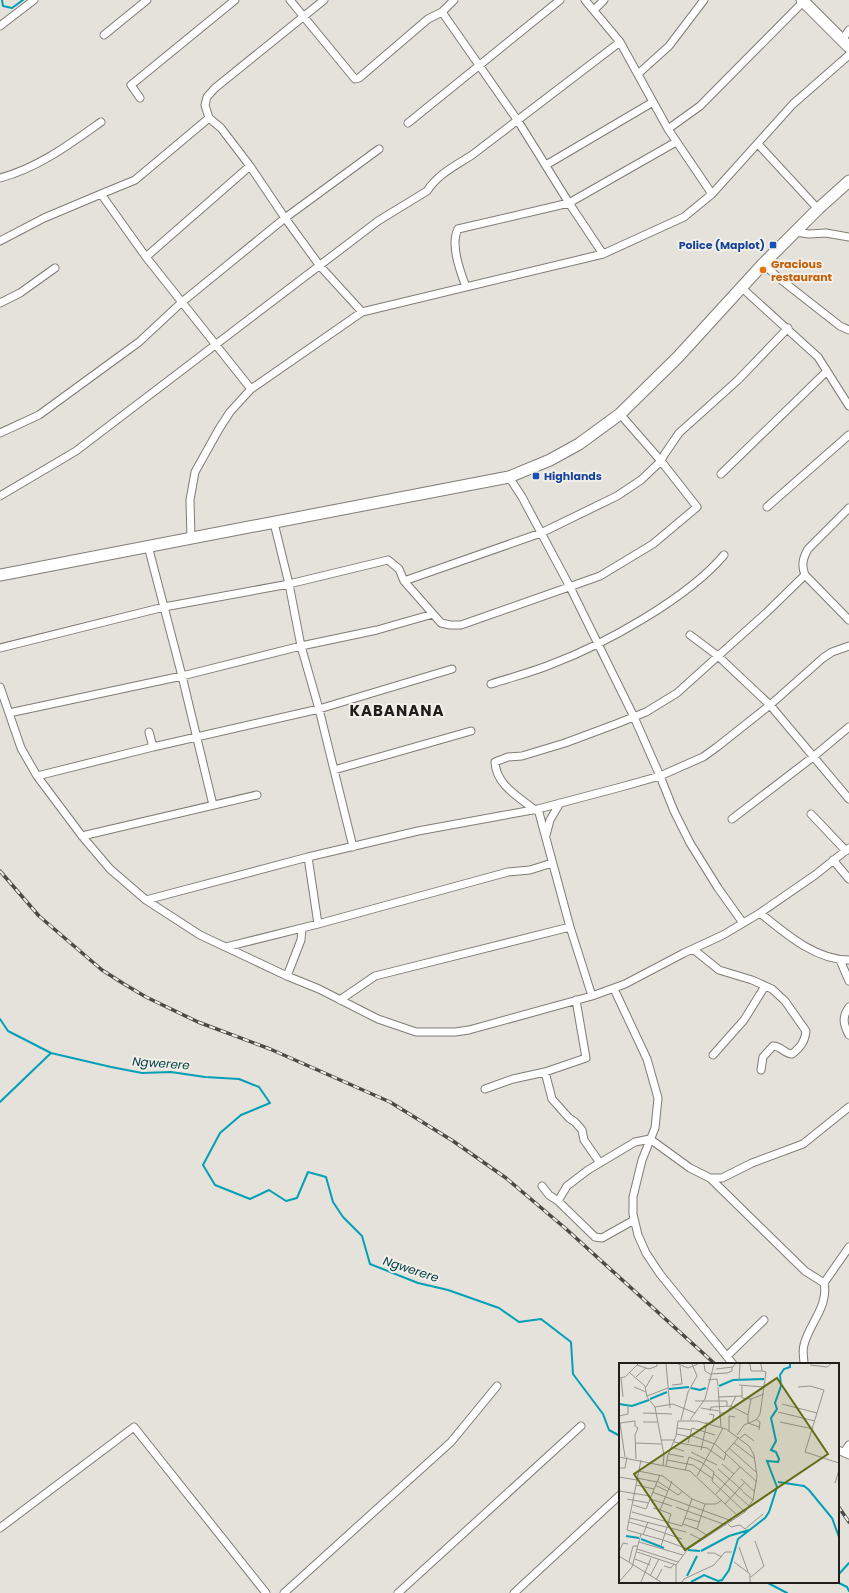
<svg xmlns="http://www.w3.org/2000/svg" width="849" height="1593" font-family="Poppins,sans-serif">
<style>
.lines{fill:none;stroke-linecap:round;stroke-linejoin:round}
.stream{stroke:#02a0b6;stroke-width:2}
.street-casing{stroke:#7e7c75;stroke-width:9}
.secondary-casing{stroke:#7e7c75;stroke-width:13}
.street{stroke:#fff;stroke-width:7}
.secondary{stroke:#fff;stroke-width:11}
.rail-casing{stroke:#4b4a46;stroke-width:3.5}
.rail{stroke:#f2efe8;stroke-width:2;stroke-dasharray:6;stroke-linecap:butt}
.transit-dot{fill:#1a4fb4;stroke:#f2efe8;stroke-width:1.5}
.food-dot{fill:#e8710a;stroke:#f2efe8;stroke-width:1.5}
.labels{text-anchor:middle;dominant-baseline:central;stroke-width:4;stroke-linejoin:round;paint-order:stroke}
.transit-label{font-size:11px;font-weight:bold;fill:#164399;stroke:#f2efe8;text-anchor:end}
.food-label{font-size:11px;font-weight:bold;fill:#c56008;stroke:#f2efe8;text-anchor:start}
.water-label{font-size:12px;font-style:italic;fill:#054049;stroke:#f2efe8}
.district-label{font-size:15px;font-weight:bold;letter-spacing:1px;fill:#1f1e1b;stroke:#f2efe8}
.inset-river{fill:none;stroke:#02a0b6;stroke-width:2}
.inset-road{fill:none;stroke:#96948e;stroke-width:1}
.view{fill:#626d15;fill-opacity:0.15;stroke:#626d15;stroke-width:2}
.inset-edge{fill:none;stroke:#1f1e1b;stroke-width:2}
</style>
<rect width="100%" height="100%" fill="#e5e2db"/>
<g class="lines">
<path class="stream" d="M2 0 3 6 12 8 23 0
M0 1019 8 1031 51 1053 111 1067 142 1073 171 1072 205 1077 239 1079 259 1087 270 1103 241 1115 220 1133 203 1165 215 1185 250 1199 269 1190 286 1201 297 1198 308 1172 326 1177 333 1202 343 1217 362 1236 370 1264 418 1283 448 1290 499 1308 519 1322 541 1319 571 1342 573 1374 603 1414 609 1430 620 1436
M0 1102 51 1053
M838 1575 849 1563
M766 1582 787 1593
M837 1582 847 1587 849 1591"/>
<g class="street-casing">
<path id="street" d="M290 0 355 79 359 78 428 19 442 12
M324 0 215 88 207 97 205 105 209 118 221 128 250 166 285 218 320 266 362 312
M454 0 442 12 518 121 569 203 603 254
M585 0 620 42 668 129 712 194
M594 10 604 0
M0 26 34 0
M104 35 147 0
M843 39 849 30
M638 74 669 46 704 0
M140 98 131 85 235 0
M408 123 560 0
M668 129 700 106 804 1
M758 144 818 209
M546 165 653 102
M0 178C38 168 70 144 101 122
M101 194 135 180 209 118
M795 232 809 234 826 233 849 237
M0 241 44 218 101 194 146 257 251 389
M146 257 250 166
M763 264 780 279 840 326 849 330
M466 287C460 271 450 244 458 229L569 203 676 142
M742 288 818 357 849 406
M0 303 20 293 55 268
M0 433 39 415 139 342 182 302 285 218 379 149
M721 474 826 372
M509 477 522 497 570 587 634 717 660 776 674 811 690 843 718 888 743 923
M0 496 76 451 378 221 427 191C438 174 455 166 472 155L620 42
M767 507 849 435
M274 523 289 584 301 646 319 709 353 847
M191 538 190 500 195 472 219 429 230 412 251 389 362 312 603 254 684 217 712 194 793 104 849 55
M148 546 182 676 213 805
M805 575 849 620
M404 581 541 533 617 496 641 480 661 461 664 455 679 433 738 380 788 328
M690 635 718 656 770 705 849 799
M0 648 164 607 289 584 388 560 399 569 404 581 441 623 450 625H461L600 576 653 544 697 507 661 461 620 414
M491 684C512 677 533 672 552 664 605 644 688 598 724 555
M0 687 21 748 37 776 82 836 110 869 146 900 200 935 287 976 319 989 378 1019 416 1032H455L469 1030 592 996 625 984 684 953 723 935 760 913 815 875 849 848
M9 713 182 676 301 646 377 630 433 614
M153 747 319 709 452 669
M334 770 471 731
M37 776 153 747 149 732
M538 809 570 927 592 996
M535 810C519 797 496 785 495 762L508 757 522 756 565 743 616 724 646 712 677 693 767 612 805 575C801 565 803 558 808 549L849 508
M811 814 846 851
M732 819 813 757 849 727
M546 835 550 820 560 803
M82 836 257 795
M308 857 318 924
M833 860 849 879
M146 900 308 857 418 831 538 809 621 787 660 776 703 757 717 747 770 705 823 658 832 652 849 646
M760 913C785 933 815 960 849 960
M226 947 318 924 508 872 530 870 552 863
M693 949 719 970 752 980 772 989 785 1001 806 1031C805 1041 801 1047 792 1054 785 1054 781 1046 773 1046L763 1057 761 1070
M840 960 849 981
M287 976 301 940 302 928
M614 989 647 1059 658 1098 655 1128 642 1160 633 1197V1214L638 1235 646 1253 660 1274 733 1364
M340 1000 375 976 570 927
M849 1007C842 1017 843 1024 849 1035
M713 1055 744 1020 765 986
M545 1072 552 1099 569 1118 575 1122 582 1130 584 1140 600 1163
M485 1089 513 1079 545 1072 586 1058 576 1000
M710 1178H722L752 1163 803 1144 849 1107
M542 1186 549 1195 558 1201 595 1237 602 1238 634 1220
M558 1201 567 1186 588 1170 635 1142 650 1139 690 1168 710 1178 805 1271 824 1283C829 1306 809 1324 804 1345 802 1351 804 1358 804 1364
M824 1283 849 1247
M727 1356 764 1320
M838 1450 849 1455
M844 1452 849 1445
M0 1528 134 1427 266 1593
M284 1593 451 1442 497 1386
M398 1593 581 1426
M514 1593 620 1495"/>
</g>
<g class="secondary-casing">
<path id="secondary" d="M802 0 849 47
M0 575 509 477 550 460 579 444 620 414 678 357 763 264 818 209 849 181"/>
</g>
<use href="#street" class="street"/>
<use href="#secondary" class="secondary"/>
<g class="rail-casing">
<path id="rail" d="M0 871 39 916 102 970 124 984 146 997 198 1022 270 1049 390 1102 453 1141 506 1178 565 1228 715 1364
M838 1506 849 1522"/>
</g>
<use href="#rail" class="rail"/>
</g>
<g class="transit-dot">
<rect x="769" y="241" width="8" height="8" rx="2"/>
<rect x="532" y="472" width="8" height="8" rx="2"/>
</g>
<circle class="food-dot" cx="763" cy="270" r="4"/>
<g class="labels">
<g class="transit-label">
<text x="765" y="245">Police (Maplot)</text>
<text x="544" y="476" text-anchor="start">Highlands</text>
</g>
<g class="food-label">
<text x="771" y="264">Gracious<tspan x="771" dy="13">restaurant</tspan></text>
</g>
<g class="water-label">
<text transform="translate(161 1063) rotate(4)">Ngwerere</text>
<text transform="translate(411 1269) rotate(18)">Ngwerere</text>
</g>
<g class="district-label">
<text x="397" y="710">KABANANA</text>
</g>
</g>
<g transform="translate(619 1363)">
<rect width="220" height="220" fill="#e5e2db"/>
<path class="inset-river" d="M100 23 114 17 145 16M72 25 81 27 87 25M50 26 70 24M31 36 48 29M0 41 13 43 30 37M159 119 185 123 190 127 213 155 220 174M7 173 20 175M22 176 45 185M69 187 81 188M82 188 110 173 130 167M68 213 78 193M72 219 85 212 99 218 103 217 110 207 119 176 146 155 150 149 158 124 148 98 159 99 160 96 157 89 152 87 157 78 152 55 158 46 156 40 162 23 161 12 165 6 171 4V1"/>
<path class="inset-road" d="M47 1 51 45M59 1 69 5 79 1M85 1 86 8 91 11 108 10 113 8V4M131 1 132 8H143M18 2 30 6 38 3V1M191 2 208 4 212 1M97 6 114 4 116 1M11 10 26 23 28 34 36 44 45 92 44 103M17 14 27 5M0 15 6 14 19 1M2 15 4 34M89 17 98 16 99 23M120 17 121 1M53 22 63 21 61 3M120 22 145 24M123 23V35L132 36M15 24 27 29M27 24 34 12M99 24 102 64M179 24 191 23 205 27 186 89 220 100M28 33 49 25M99 34 123 33M76 38H108V43M163 41 198 50M36 44 54 41 76 50M82 45 100 48M91 48 92 44 112 43 129 52M159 49 196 58M24 50 53 51M100 50H106L111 45 117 33M90 51 95 52 93 60M0 53 9 51V42M137 56 141 59 140 67M62 57 69 29 78 13 73 1M71 57 86 36 95 1M24 59H38M161 59 194 66M140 64 129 60V52L132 36 145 31M58 65 73 67M110 68V53L116 54M58 71 71 74M71 72 96 81 138 119M118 72 125 62 137 57 141 51 147 9 143 8 142 1M121 75 126 71 135 78M42 77H56M55 79 88 85 105 97 107 91M16 80 42 81M69 80 73 65 96 72M115 80 136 96M52 84 65 88M110 85 137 109M82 87 88 59M72 89 98 102M106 90 120 74M50 91 65 94M0 94 71 108 120 154M6 94 1 60 16 58V63L19 65 16 72 17 96M22 97 8 167 44 177 42 183M48 97 74 102 94 116M103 101 115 111M47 103 49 92 57 73 59 58H78L107 66 130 83 135 92 138 113 134 137 126 149 69 186 57 202V219M0 105H6L8 94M99 106 124 128M66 107 70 94 82 99 95 109 93 118 126 149M19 108 44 113 73 136 86 141H97L103 137M95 111 130 143M41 112 31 136 53 143M78 113 104 65M0 114 18 117M18 115 38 119M122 116 136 129M38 118 59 132 64 128M216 120 220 107M17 122 35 126M36 122 48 128M0 128 31 133M33 129 113 158M124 129 134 137M97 131 121 104M8 136 30 140M86 141 78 166 89 173M106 141 126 119M14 142 27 146 31 136M57 144 107 162M34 145 41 147 53 118M41 147 52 151 44 177 69 186M13 149 63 163 73 136M11 155 67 169M66 155 81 159M10 159 27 164M64 161 78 166M109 161 112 164 121 162 126 166 144 151M27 164 63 176M71 171 83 177M24 172 29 159M20 179 64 192M120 184 129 209M18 186 59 199M0 189 4 180 9 181M18 189 57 202M88 190H95L103 194M0 193 42 219M16 196 31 202M10 199 14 183H19M115 199 131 211V219M45 203 52 205 55 201M31 213 40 196M132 214 145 203 136 178M37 217 43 206M0 219 13 204 22 171M22 219 32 195M63 219 65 216 95 202 106 189H113"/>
<path class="view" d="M158 15 209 91 66 187 15 111Z"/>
<rect width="220" height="220" class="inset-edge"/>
</g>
</svg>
